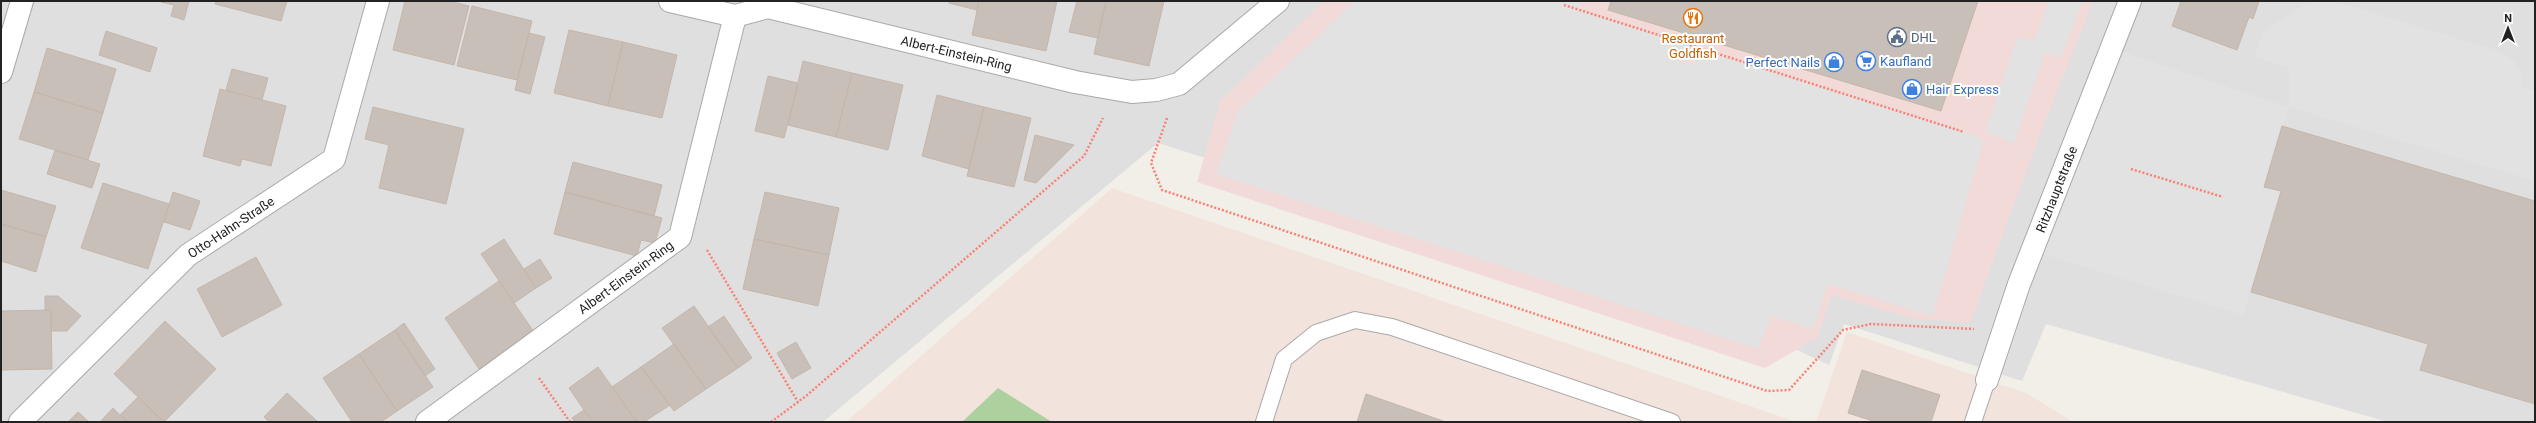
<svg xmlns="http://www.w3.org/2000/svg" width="2536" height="423" font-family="Roboto,sans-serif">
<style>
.residential{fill:#e0dfdf}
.commercial{fill:#f2dad9}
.military{fill:#f3e3dd}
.forest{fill:#add19e}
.parking{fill:#e2e2e2}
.building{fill:#c7bfb8;stroke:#c4b6ab}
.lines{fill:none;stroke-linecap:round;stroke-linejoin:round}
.service-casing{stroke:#a9a9a9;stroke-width:18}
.minor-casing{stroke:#a9a9a9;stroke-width:24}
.path{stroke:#fa8072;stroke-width:2.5;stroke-dasharray:2 2;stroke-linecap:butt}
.service{stroke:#fff;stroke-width:16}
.minor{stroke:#fff;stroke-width:22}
.labels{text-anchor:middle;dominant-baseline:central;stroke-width:4;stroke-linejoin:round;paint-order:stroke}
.service-label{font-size:13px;fill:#4e5e75;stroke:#fff;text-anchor:start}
.food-label{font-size:13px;fill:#c56008;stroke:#fff}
.street-label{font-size:13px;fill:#222;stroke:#fff}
.shop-label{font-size:13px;fill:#366cbe;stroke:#fff;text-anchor:start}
</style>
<rect width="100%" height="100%" fill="#f2efe9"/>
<path class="residential" d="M1 1H2535V422H2388L2046 324 2022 381 1844 324 1829 365 1776 340 1158 143 823 422H1Z"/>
<path class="commercial" d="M1324 1H2093L2040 134 1970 323 1911 318 1832 295 1817 338 1765 368 1197 182 1220 102Z"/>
<path class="military" d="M1112 188 1797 422H846Z
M1847 332 2026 393 2074 422H1816Z"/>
<path class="forest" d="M998 388 1052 422H962Z"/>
<path class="parking" d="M1355 1H1582L1579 10 1984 139 1933 316 1828 284 1813 329 1771 316 1758 349 1216 174 1238 111Z
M2049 1H2082L2061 58 2045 52 2014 143 1985 132 2018 36 2034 42Z
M2309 1H2334L2495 50 2512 59 2522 72V87L2535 91V181L2289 107 2265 186 2281 191 2243 315 2032 251 2111 48 2289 107V68L2255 57 2262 33Z"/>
<path class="building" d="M189 1 184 20 171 16 174 5 161 2Z
M216 1H287L281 21 215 4Z
M405 1H449L469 6 454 65 393 50Z
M949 1H979L977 10 949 3Z
M979 1H1057L1046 51 972 35Z
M1077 1H1106L1098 38 1069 32Z
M1106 1H1164L1149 66 1094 54Z
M1611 1H1978L1941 111 1608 10Z
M2181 1H2259L2253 19 2249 17 2237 50 2172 26Z
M472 6 532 21 517 80 457 66Z
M569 30 623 42 608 106 554 93Z
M106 31 157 48 150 72 99 55Z
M529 33 545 37 530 94 515 90Z
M623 42 677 55 662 118 608 106Z
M47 48 116 69 103 113 34 92Z
M803 61 852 73 836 137 788 125Z
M232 69 268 78 262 100 226 90Z
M852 73 903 85 888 150 836 137Z
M768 76 798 83 784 138 755 131Z
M220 89 286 106 271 166 242 159 240 166 203 156Z
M34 92 103 113 88 160 19 139Z
M937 95 984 107 969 169 922 156Z
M373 107 464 129 446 204 379 188 389 145 365 139Z
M984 107 1031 118 1014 187 967 176Z
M2282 126 2535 201V404L2420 370 2428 344 2251 292 2281 191 2264 187Z
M1035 135 1074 145 1036 183 1024 180Z
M55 150 100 164 92 188 47 174Z
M573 162 662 185 654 216 565 192Z
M103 183 169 204 148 269 81 248Z
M1 190 56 206 46 237 1 224Z
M173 192 200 201 190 230 164 222Z
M565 192 662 218 655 243 641 240 637 256 554 234Z
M765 192 839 208 829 255 754 239Z
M1 224 46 237 36 272 1 261Z
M504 239 536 288 514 303 481 254Z
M754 239 829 255 818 306 743 289Z
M256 257 282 305 222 337 197 289Z
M540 259 552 278 536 288 524 269Z
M499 281 534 332 479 369 445 318Z
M45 296H58L81 316 67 331H51V310H45Z
M694 306 738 368 706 389 662 328Z
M51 310 52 369 1 370V311Z
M724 316 752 358 738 368 708 327Z
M165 321 216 369 164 422 114 374Z
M404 323 435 369 425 376 395 330Z
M395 330 433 387 397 411 359 354Z
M796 342 811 368 792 379 777 353Z
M674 344 706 389 674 411 641 367Z
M359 354 397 411 381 422H352L323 378Z
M598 367 612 387 637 422H593L584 410 569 388Z
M641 367 670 405 644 422H637L612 387Z
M1862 370 1940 395 1931 422H1876L1848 413Z
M287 393 318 422H269L264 417Z
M1366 394 1446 422H1357Z
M138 397 164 422H128L120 415Z
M113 408 120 415 128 422H100Z
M584 410 593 422H575L572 418Z
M78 412 89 422H68Z"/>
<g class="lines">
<g class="service-casing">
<path id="service" d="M1264 422 1284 359 1316 333 1355 320 1392 327 1672 422
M1973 422 1987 380"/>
</g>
<g class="minor-casing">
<g id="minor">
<path id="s1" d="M670 1 735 16 768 7 1075 82 1132 92 1156 90 1179 84 1278 1"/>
<path d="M1 72 22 1"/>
<path id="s2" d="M1987 380 2019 284 2130 1"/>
<path id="s3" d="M20 422 188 255 334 159 378 1"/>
<path id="s4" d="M427 422 680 237 735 16"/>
</g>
</g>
<path class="path" d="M1564 5 1964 132
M1167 118 1151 163 1162 190 1767 391 1789 390 1843 330 1871 324 1974 329
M2131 169 2223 197
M707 250 798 402
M539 378 570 422
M771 422 806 396 1084 156 1103 118"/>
<use href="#service" class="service"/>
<use href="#minor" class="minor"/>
</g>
<defs>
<g id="restaurant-ring" transform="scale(1)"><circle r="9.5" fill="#fff" stroke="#e8710a" stroke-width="1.5"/><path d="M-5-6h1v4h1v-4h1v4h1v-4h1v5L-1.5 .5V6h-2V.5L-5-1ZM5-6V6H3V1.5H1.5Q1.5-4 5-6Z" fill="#e8710a"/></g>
<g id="civic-ring" transform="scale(1)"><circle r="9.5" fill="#fff" stroke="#5c6f8a" stroke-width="1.5"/><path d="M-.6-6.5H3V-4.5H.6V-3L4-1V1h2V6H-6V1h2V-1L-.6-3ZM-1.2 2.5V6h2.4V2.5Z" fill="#5c6f8a"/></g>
<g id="supermarket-ring" transform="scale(1)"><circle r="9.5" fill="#fff" stroke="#3f7fe0" stroke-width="1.5"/><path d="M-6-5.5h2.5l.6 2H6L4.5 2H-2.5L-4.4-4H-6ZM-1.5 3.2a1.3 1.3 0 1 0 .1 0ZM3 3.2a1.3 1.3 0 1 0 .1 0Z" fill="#3f7fe0"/></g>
<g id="shop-ring" transform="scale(1)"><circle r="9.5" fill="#fff" stroke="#3f7fe0" stroke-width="1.5"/><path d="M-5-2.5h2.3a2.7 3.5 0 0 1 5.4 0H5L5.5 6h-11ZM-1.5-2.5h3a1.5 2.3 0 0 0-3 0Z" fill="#3f7fe0"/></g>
</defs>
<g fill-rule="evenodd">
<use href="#restaurant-ring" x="1693" y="18"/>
<use href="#civic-ring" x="1897" y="37"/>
<use href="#supermarket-ring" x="1866" y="61"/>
<use href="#shop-ring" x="1834" y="62"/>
<use href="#shop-ring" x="1912" y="89"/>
</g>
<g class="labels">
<g class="service-label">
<text x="1911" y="37">DHL</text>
</g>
<g class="food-label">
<text x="1693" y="38">Restaurant<tspan x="1693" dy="15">Goldfish</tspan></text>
</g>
<g class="street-label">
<text stroke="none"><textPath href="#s1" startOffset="295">Albert-Einstein-Ring</textPath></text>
<text stroke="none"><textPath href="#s2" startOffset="203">Ritzhauptstraße</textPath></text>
<text stroke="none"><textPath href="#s3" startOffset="288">Otto-Hahn-Straße</textPath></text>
<text stroke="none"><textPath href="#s4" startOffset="246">Albert-Einstein-Ring</textPath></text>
</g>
<g class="shop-label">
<text x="1880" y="61">Kaufland</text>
<text x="1820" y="62" text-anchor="end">Perfect Nails</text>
<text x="1926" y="89">Hair Express</text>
</g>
</g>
<rect width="2536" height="423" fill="none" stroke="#222222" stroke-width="4"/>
<g transform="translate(2508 28)" stroke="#ffffff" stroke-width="3" paint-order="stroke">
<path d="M0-3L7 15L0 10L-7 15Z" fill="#222222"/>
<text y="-6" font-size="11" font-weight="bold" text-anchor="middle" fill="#222222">N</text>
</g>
</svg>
